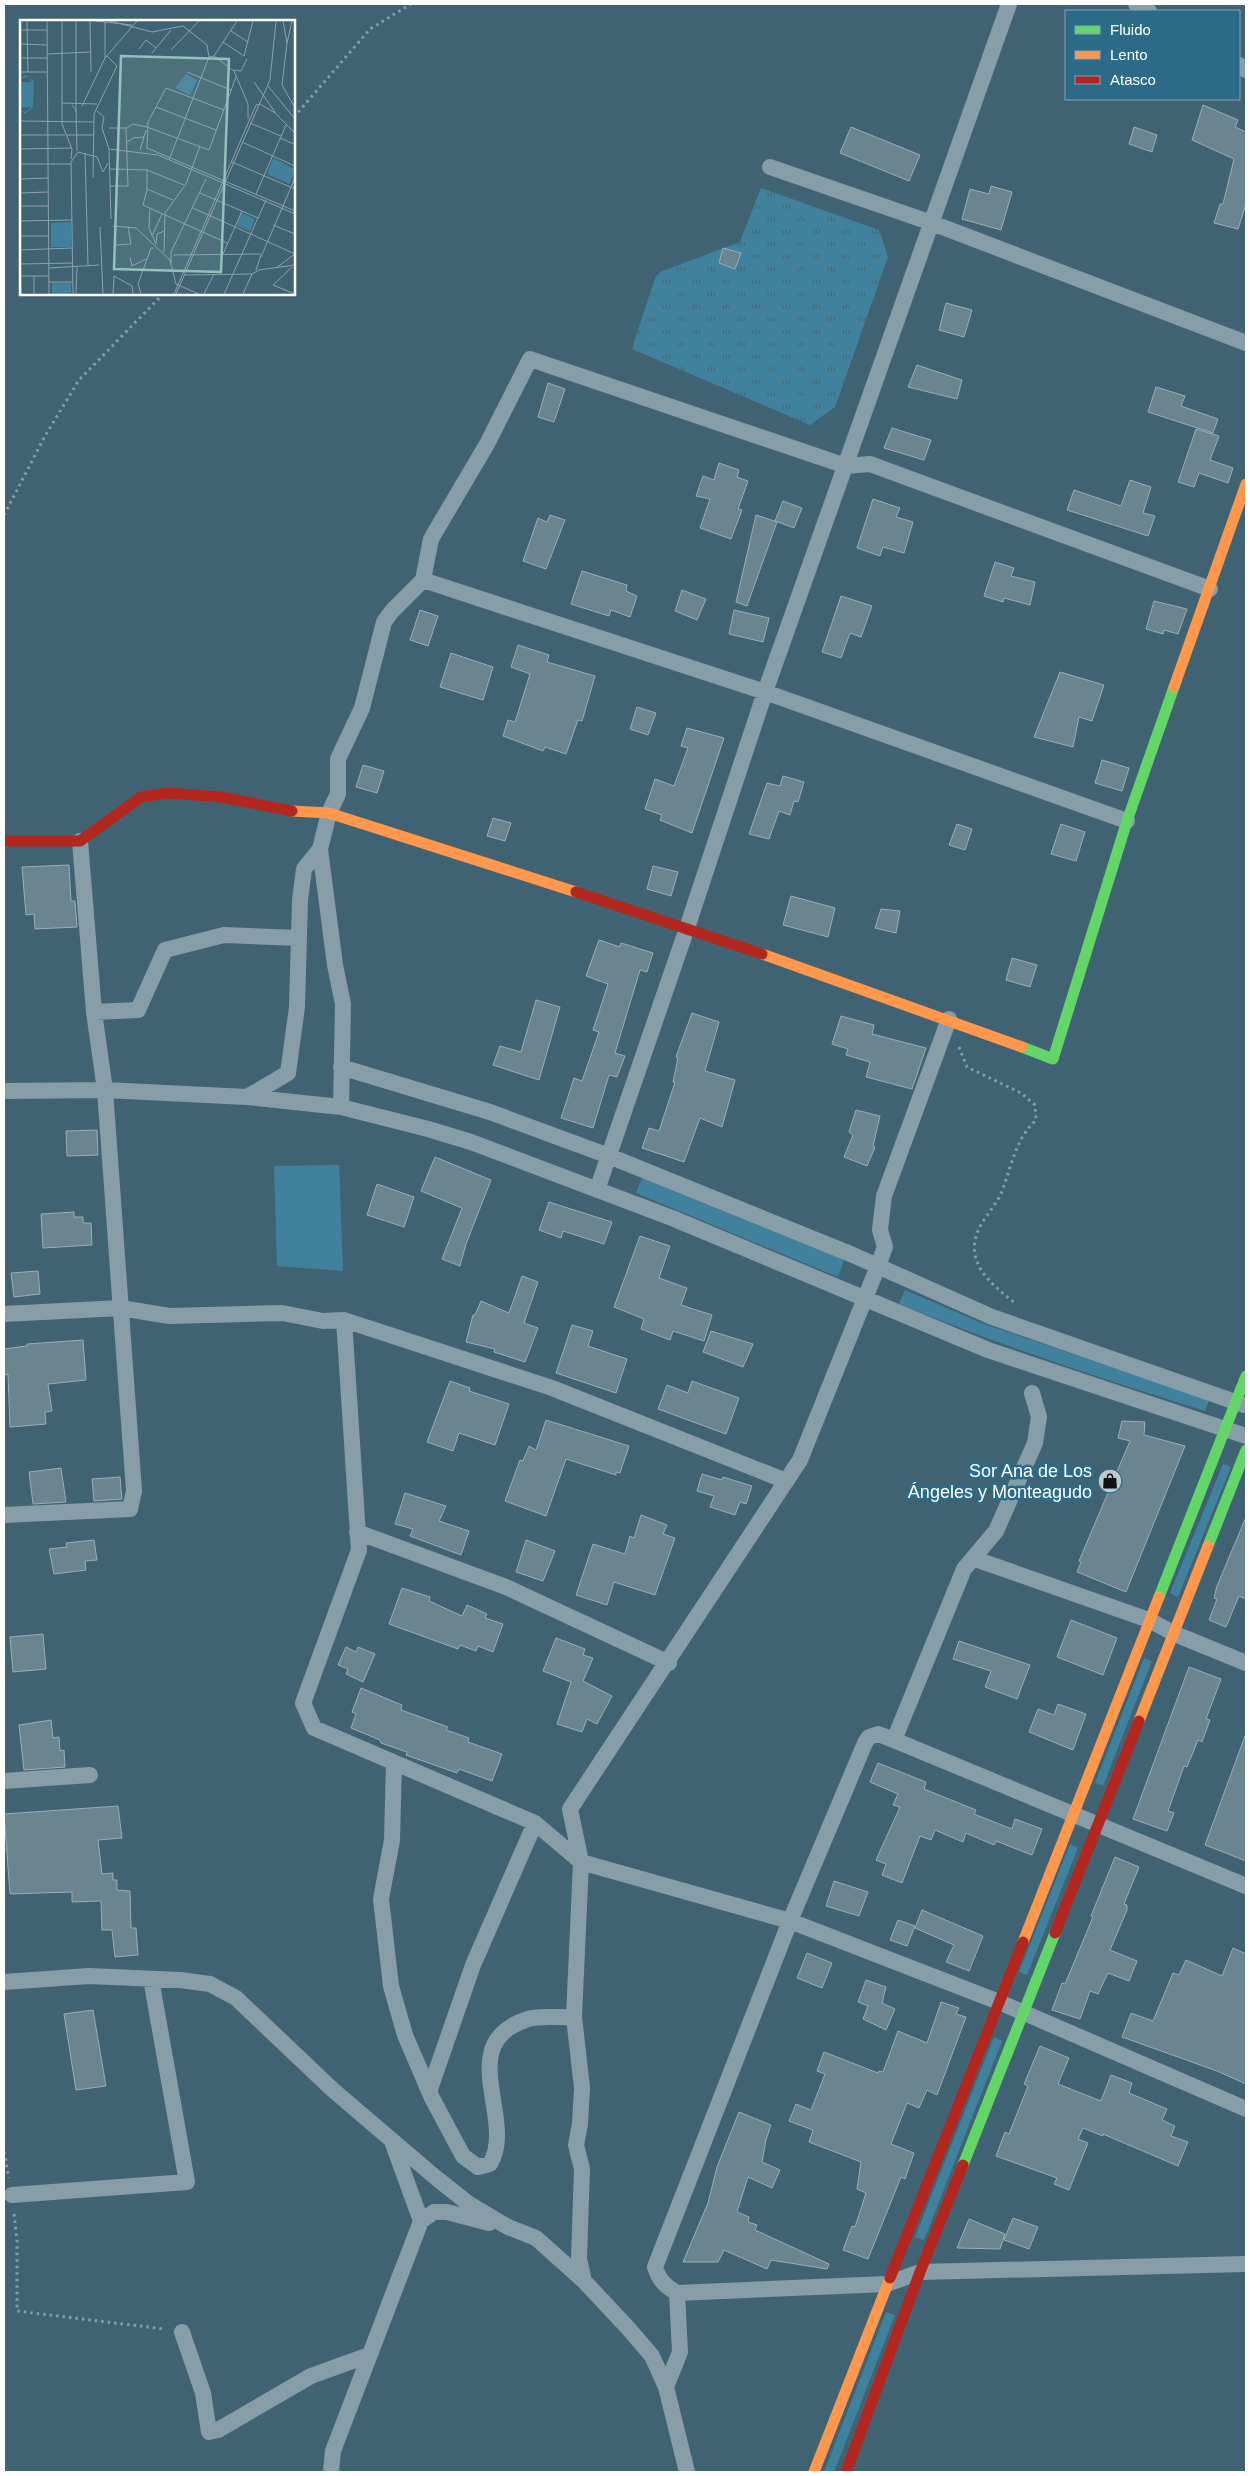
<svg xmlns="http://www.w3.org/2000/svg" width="1250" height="2476" font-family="Helvetica,sans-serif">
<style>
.grass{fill:#40829d}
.park{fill:url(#park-tufts)}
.building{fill:#6b8590;stroke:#9aaeb7}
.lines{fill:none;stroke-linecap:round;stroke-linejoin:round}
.path{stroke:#879ea8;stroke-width:3;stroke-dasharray:2.5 4;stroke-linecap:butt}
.street{stroke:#879ea8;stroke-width:16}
.fast{stroke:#63d668;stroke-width:11}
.slow{stroke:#ff974d;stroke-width:11}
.jam{stroke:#b3261e;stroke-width:11}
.labels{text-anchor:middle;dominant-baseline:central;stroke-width:5;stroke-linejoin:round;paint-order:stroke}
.poi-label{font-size:18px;fill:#fff;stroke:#2b6b88;text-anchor:end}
.inset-road{fill:none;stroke:#8ca1ab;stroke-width:1}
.view{fill:#93c1be;fill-opacity:0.15;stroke:#93c1be;stroke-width:2.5}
.inset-edge{fill:none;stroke:#fff;stroke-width:2.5}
</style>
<defs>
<pattern id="park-tufts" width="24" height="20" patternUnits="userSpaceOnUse" patternTransform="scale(1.25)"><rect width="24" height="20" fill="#40829d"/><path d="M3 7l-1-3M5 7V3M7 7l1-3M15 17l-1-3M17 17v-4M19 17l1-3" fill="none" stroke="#456a79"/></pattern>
</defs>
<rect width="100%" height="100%" fill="#406373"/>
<path class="grass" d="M339 1165 343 1271 277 1266 274 1166Z
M642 1178 844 1260 838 1277 636 1193Z
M905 1290 984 1324 1209 1400 1205 1411C1102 1379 1000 1345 899 1304Z
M1223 1464 1231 1467 1178 1597 1170 1593Z
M1144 1658 1152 1661 1103 1786 1095 1783Z
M1070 1844 1078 1848 1027 1975 1019 1972Z
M994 2037 1002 2041 924 2240 915 2237Z
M886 2312 895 2315 834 2472H824Z"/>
<path class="park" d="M761 188 879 230 888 257 835 407 810 425 632 349 655 278 660 272 740 242Z"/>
<path class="building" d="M1203 105 1238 120 1235 127 1246 132V204L1238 229 1214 223 1220 204H1223L1234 159 1192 140Z
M851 127 920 155 909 181 840 153Z
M1134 127 1157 135 1152 152 1129 144Z
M991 186 1012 192 1001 230 962 219 970 189 989 194Z
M723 248 741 253 735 269 719 263Z
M946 303 972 310 964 337 939 330Z
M917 365 962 380 957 399 908 387Z
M548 383 565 389 554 422 538 417Z
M1156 387 1185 396 1181 406 1218 419 1213 433 1148 412Z
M892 428 931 440 924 460 884 448Z
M1196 429 1219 436 1210 460 1233 468 1228 483 1199 473 1194 487 1178 482Z
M719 463 739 470 737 477 748 481 738 509 742 510 731 539 700 528 710 499 696 496 703 476 714 480Z
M1130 480 1151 487 1143 513 1155 516 1148 536 1067 510 1074 490 1121 506Z
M873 499 900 508 896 517 913 522 904 553 883 547 880 556 857 548Z
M783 501 802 508 794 528 775 521Z
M550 515 565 520 546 569 523 561 538 518 547 522Z
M756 515 777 522 747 606 736 602Z
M995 562 1014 568 1011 576 1035 582 1030 605 1004 598 1003 602 984 596Z
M582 571 627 585 626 591 637 596 630 617 611 610 609 616 571 604Z
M682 590 706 599 697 620 675 611Z
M841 596 872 606 861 637 850 633 841 658 822 652Z
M1154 601 1187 609 1178 634 1164 630 1163 634 1146 629Z
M420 610 438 616 428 646 410 640Z
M734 610 769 618 763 642 729 634Z
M518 645 549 655 547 662 595 676 582 721 578 720 566 754 545 747 543 751 503 736 508 720 515 722 530 674 511 667Z
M451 653 493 667 483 700 440 687Z
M1060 672 1104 685 1092 721 1079 717 1073 747 1034 737Z
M637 707 656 713 648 735 630 729Z
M687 728 724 738 692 833 660 820 662 815 645 809 655 779 674 786 688 748 681 746Z
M1102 760 1129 768 1122 791 1095 783Z
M363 765 384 771 377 793 356 787Z
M783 776 804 782 798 802 794 801 790 815 779 811 769 839 749 834 767 783 780 786Z
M493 818 511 823 505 841 487 836Z
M957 824 972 829 965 850 949 845Z
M1061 824 1085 832 1076 861 1051 854Z
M69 865 71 901H75L77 927 35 929 34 914 26 915 22 867Z
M653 866 678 872 671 896 647 889Z
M791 896 835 908 828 937 783 925Z
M881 909 900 911 896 933 875 928Z
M599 940 620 947 621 943 653 953 647 972 640 970 615 1053 625 1056 617 1077 609 1075 593 1128 561 1118 574 1078 582 1081 599 1032 593 1030 608 984 586 976Z
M1012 958 1037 965 1030 987 1006 980Z
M536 1000 560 1007 539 1080 493 1065 500 1046 521 1052Z
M692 1013 719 1022 705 1071 735 1080 722 1127 700 1118 684 1162 642 1148 649 1128 659 1131 675 1082H673L678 1058 676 1057Z
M841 1016 874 1025 872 1034 926 1048 912 1089 866 1077 870 1062 846 1055 848 1049 832 1044Z
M856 1110 880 1116 873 1146 875 1147 867 1166 844 1157 853 1135 849 1132Z
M97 1130 98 1155 67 1156 66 1131Z
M435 1157 491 1180 466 1244 460 1266 442 1259 462 1208 421 1191Z
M377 1184 414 1197 404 1227 367 1215Z
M549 1202 612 1222 604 1244 563 1231 561 1238 539 1230Z
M74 1212V1217H83V1223H91L92 1245 43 1248 41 1214Z
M640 1236 670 1246 659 1278 687 1288 681 1305 712 1315 704 1341 673 1331 670 1340 641 1329 644 1319 614 1307Z
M38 1271 40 1294 14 1297 11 1273Z
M522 1276 538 1282 524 1323 538 1328 525 1362 494 1352 495 1349 466 1342 473 1315H475L481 1301 509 1313Z
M572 1325 593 1331 588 1346 627 1359 616 1393 556 1373Z
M711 1331 753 1344 743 1367 703 1352Z
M83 1340 86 1380 48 1384 52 1411 45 1412 46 1424 10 1427 8 1374 4 1375V1349L27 1346V1344Z
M450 1381 470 1388 469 1391 509 1404 495 1445 459 1433 453 1451 427 1442Z
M692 1381 739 1398 726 1434 658 1409 667 1385 688 1393Z
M546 1420 629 1446 620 1473 616 1472V1475L566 1459 546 1516 505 1501 520 1460 523 1461 529 1446 536 1450Z
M1122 1421 1145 1422 1144 1435 1185 1446 1126 1592 1077 1572 1081 1562 1079 1561 1130 1441 1118 1438Z
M61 1468 66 1502 33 1504 29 1472Z
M702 1474 722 1480 723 1477 752 1486 746 1504 740 1502 735 1515 710 1507 714 1496 697 1491Z
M120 1477 122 1499 94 1501 92 1479Z
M405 1493 446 1506 439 1521 469 1531 461 1555 410 1536 413 1529 395 1524Z
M641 1515 667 1525 663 1534 675 1538 655 1595 614 1582 607 1605 576 1595 593 1544 625 1554 630 1536 634 1538Z
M1246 1517V1599L1239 1596 1226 1627 1209 1620 1217 1599 1214 1598 1217 1586Z
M94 1540 97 1560 85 1561 86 1570 54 1574 49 1549 67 1547 66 1543Z
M526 1540 555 1551 543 1581 516 1572Z
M402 1588 430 1597 429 1601 462 1616 467 1605 487 1614 485 1618 503 1624 493 1652 478 1646 476 1651 460 1645 458 1649 389 1624Z
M1071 1620 1117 1638 1103 1675 1057 1657Z
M43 1634 46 1669 13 1672 10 1637Z
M556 1638 585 1649 583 1655 593 1658 583 1681 612 1696 597 1724 587 1719 582 1732 557 1724 571 1682 543 1671Z
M959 1641 1030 1665 1017 1699 985 1687 991 1671 953 1659Z
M346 1647 356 1652 358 1647 375 1654 363 1682 346 1674 348 1669 338 1665Z
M1189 1667 1221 1679 1206 1719 1210 1720 1202 1742 1198 1740 1187 1767 1184 1766 1168 1811 1174 1813 1167 1831 1133 1819Z
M361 1688 402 1705 401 1710 448 1727 446 1730 469 1738 468 1742 502 1754 492 1781 459 1769 457 1773 406 1755 407 1752 381 1743 380 1740 351 1728 356 1714 352 1712Z
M1058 1704 1086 1714 1073 1750 1029 1732 1038 1709 1054 1715Z
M51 1720 53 1738 59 1737 60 1751 64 1750 65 1767 24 1770 19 1725Z
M1245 1736H1246V1861L1205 1845Z
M878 1763 926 1782 924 1789 976 1810 974 1814 1012 1829 1015 1819 1042 1829 1032 1855 996 1841 994 1845 966 1833 963 1842 935 1830 931 1840 920 1836 902 1883 882 1875 886 1864 876 1860 900 1807 893 1805 898 1794 870 1782Z
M118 1806 122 1838 98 1840 102 1874 113 1873V1880H117V1890L130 1891 131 1928H136L138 1955 115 1957 112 1930H102L101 1901 72 1902V1892L10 1894 4 1814Z
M1115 1857 1139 1867 1124 1904 1127 1905V1910L1110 1950 1137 1961 1129 1981 1108 1973 1098 1994 1090 1991 1080 2019 1052 2010 1062 1983 1065 1984 1093 1917 1091 1916Z
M834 1881 868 1892 859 1916 826 1906Z
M922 1910 983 1936 969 1971 946 1962 954 1945 915 1928Z
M898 1920 915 1926 907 1946 890 1940Z
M1233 1948 1246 1954V2084L1217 2071 1122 2037 1131 2013 1153 2021 1173 1973 1179 1975 1186 1960 1222 1976Z
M807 1953 832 1963 822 1988 797 1978Z
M866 1980 886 1987 882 2003 895 2009 886 2030 863 2019 868 2006 858 2002Z
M941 2002 959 2008 956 2014 966 2017 937 2095 927 2090 919 2108 907 2103 891 2144 914 2153 905 2179 901 2177 868 2259 843 2250 852 2226 855 2227 866 2193 857 2189 861 2162 809 2142 813 2130 789 2121 796 2104 811 2110 825 2074 817 2071 824 2052 878 2073 879 2071 883 2072 898 2031 927 2043Z
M93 2010 106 2086 76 2090 64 2014Z
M1040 2046 1069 2058 1058 2084 1101 2101 1111 2075 1132 2083 1129 2093 1167 2109 1162 2120 1175 2126 1171 2136 1188 2142 1178 2166 1103 2134V2136L1083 2128 1078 2139 1088 2143 1069 2190 1054 2184 1057 2178 996 2156 1005 2132 1009 2134 1028 2086 1024 2084Z
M739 2112 771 2125 766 2140 762 2162 780 2170 772 2188 748 2177 737 2212 749 2217 748 2222 757 2225 755 2230 829 2264 827 2269 771 2260 767 2269 724 2250 718 2262H683L708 2203 717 2167Z
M1013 2218 1038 2227 1029 2249 1004 2240Z
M969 2219 1005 2234 1000 2249 957 2248Z"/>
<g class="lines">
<path class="path" d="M294 117 370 29 411 4
M4 515 45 436 79 380 163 294
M959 1047 967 1067 1021 1093 1035 1105 1036 1120C1015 1140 1012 1165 1002 1191 998 1202 988 1213 982 1223 960 1260 990 1283 1016 1304
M4 2152 9 2178
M14 2214 17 2241V2311L164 2329"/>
<path class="street" d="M1136 4 1149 11
M1239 65 1246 70
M770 167 932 223 1246 343
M423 580 765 692 1127 821
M94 1012 138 1010 165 950 224 935 298 938
M341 1067 490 1112 609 1156 853 1255 992 1317 1244 1405
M4 1091 105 1090 247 1097 341 1107 428 1129 471 1142 672 1218 988 1350 1246 1436
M247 1097 288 1073 297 1007 300 900 304 869 320 849
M341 1107 343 1004 335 965 320 849 329 813 338 794V759L362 708 384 622 392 611 423 580 431 539 487 444 530 359 846 466 870 464 1210 589
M597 1190 687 928 765 692 1009 4
M4 1314 121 1308 169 1316 282 1313 323 1321 344 1320 552 1388 786 1481
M344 1320 359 1550 303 1703 314 1728 535 1823 581 1862 790 1921 999 2002 1246 2109
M4 1515 130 1509 134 1491 105 1090 94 1012 80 841
M357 1532 506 1587 669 1663
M975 1559 1149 1620 1175 1634 1246 1663
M894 1740 964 1569 996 1531 1035 1443 1039 1417 1032 1393
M394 1763 392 1840 381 1899 391 1986 405 2035 432 2098 463 2156 478 2167 490 2164C517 2119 452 2043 528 2019 542 2015 560 2018 574 2017
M4 1781 90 1775
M1246 1886 894 1740 878 1734 869 1737 865 1743 790 1921 655 2267C659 2280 665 2286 677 2293L887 2284 920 2272 1246 2264
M4 1982 89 1976 180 1980 210 1984 236 1998 333 2090 435 2177 469 2204 508 2227 536 2238 584 2281 628 2328 652 2356 666 2387 687 2472
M430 2089 473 1965 535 1823
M392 2141 421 2221
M12 2195 187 2182 151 1979
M584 2281 579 2259 582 2169 576 2145 580 2124 582 2088 574 2017 581 1862 570 1809 800 1460 878 1266 885 1247 880 1230 884 1196 949 1019
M182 2332 203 2393 209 2432 218 2430 311 2376 369 2355
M666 2387 680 2352 677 2293
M331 2472 333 2451 421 2221 434 2212H447L489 2223"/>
<path class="fast" d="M1022 1047 1053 1059 1127 821 1174 687
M1208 1546 1246 1450
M1159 1597 1246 1376
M963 2165 1055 1933"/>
<path class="slow" d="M1174 687 1246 484
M292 811 329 813 576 892
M762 954 1022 1047
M1139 1721 1208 1546
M1023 1942 1159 1597
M814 2472 890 2278"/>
<path class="jam" d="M4 841H80L141 797 168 793 221 797 292 811
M576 892 762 954
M1055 1933 1139 1721
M890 2278 1023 1942
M846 2472 920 2272 963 2165"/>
</g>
<defs>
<g id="shop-disc" transform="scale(1.25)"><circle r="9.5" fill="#bcc8ce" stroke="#2b6b88"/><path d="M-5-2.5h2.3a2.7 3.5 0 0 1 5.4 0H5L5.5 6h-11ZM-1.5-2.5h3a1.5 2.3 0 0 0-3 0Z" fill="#111"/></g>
</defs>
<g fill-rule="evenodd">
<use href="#shop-disc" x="1110" y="1481"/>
</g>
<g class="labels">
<g class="poi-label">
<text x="1092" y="1471">Sor Ana de Los<tspan x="1092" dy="21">Ángeles y Monteagudo</tspan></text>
</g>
</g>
<g transform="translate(20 20)">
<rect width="275" height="275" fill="#406373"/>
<path d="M5 55 14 61 13 87 5 94 0 90 6 92 11 87H0V62H12L8 57 0 59ZM51 202V227H31V203Z" fill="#40829d"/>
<path d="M166 54 177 60 170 75 155 68ZM253 138 275 149 270 164 247 154ZM222 193 235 199 230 211 216 205ZM32 263H51V274H32Z" fill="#40829d"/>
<path class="inset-road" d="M7 1 8 52M27 1 29 274M42 1V104L52 129 51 139M56 1V92M70 1 71 52M75 1 112 5M90 1 132 12 163 6 187 25 189 37 149 140M263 1 267 23 272 1M0 10H27M211 11 228 22M203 22 224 36 233 1M267 23 262 65 275 88M0 24 27 25M119 29 126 20 136 28M151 30 179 1M132 33 151 10M27 34 71 32M194 36 217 1M189 37 194 36 214 51 228 84V99M0 38H27M85 38V2M214 50 221 51 227 39M0 52H27M167 52 211 70M234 62 257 95 275 113M248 66 275 99M42 83 77 84M240 84 255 93M52 85 56 90 57 131M62 86 85 38 117 1M136 87 196 110M77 91 84 97 82 108 89 129 91 199M0 101 73 102M230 103 261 116M89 108H106L113 104 127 107 189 130 216 57M0 115H45M47 115H73M260 118 274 124M222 122 275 146M106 123 113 118 124 117M127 128 275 191M0 129 52 128M89 129 138 135 275 194M127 129 128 102 146 68 204 90M120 130 126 110M65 133 68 245M212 142 275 169M0 144H51M89 149 127 150 164 165M127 150V170L123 185 207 223M73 158 74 94 97 46 87 36M0 159 28 158M90 166H108L106 108M127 169 153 180M0 173 28 172M180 173 238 198M236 174 266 105M0 186H29M173 188 275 234M130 189 129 208 136 224 137 214 144 211M0 201 52 200M253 205 275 214M93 206 116 208 150 240 156 264 179 274M80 207 83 274M0 216H29M132 216 142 194M96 225 111 224 108 206M0 230 52 228M144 232 145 193 166 164 180 126M203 234 222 191M153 235 241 234M110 237 112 246 126 239M241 237 275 158M151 243V232L186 159M0 244 52 243M0 244 1 274M272 247 253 265 275 274M29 248 79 245M256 248 275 234M236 250 241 235M164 255 232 254 239 250 275 245M1 256H29M14 256V274M29 262H53M53 274 51 142 58 132 77 137 83 152 88 143M56 274 57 247M93 274 94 256 112 266 113 274M121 274 118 264 131 228H134M154 274 236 85 240 84M156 274 250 60 256 1M184 274 194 254M204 274 246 180M223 274 232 254"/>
<path class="view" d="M101 36 209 39 201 252 94 249Z"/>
<rect width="275" height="275" class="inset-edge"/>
</g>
<rect width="1250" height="2476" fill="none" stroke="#ffffff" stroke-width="10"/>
<rect x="1065" y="10" width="175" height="90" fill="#2b6b88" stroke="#80a6b8"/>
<rect x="1075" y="26" width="25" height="8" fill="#63d668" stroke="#80a6b8"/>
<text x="1110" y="35" font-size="15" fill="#ffffff">Fluido</text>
<rect x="1075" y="51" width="25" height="8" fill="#ff974d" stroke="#80a6b8"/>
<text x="1110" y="60" font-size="15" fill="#ffffff">Lento</text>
<rect x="1075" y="76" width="25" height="8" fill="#b3261e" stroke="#80a6b8"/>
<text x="1110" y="85" font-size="15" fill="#ffffff">Atasco</text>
</svg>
